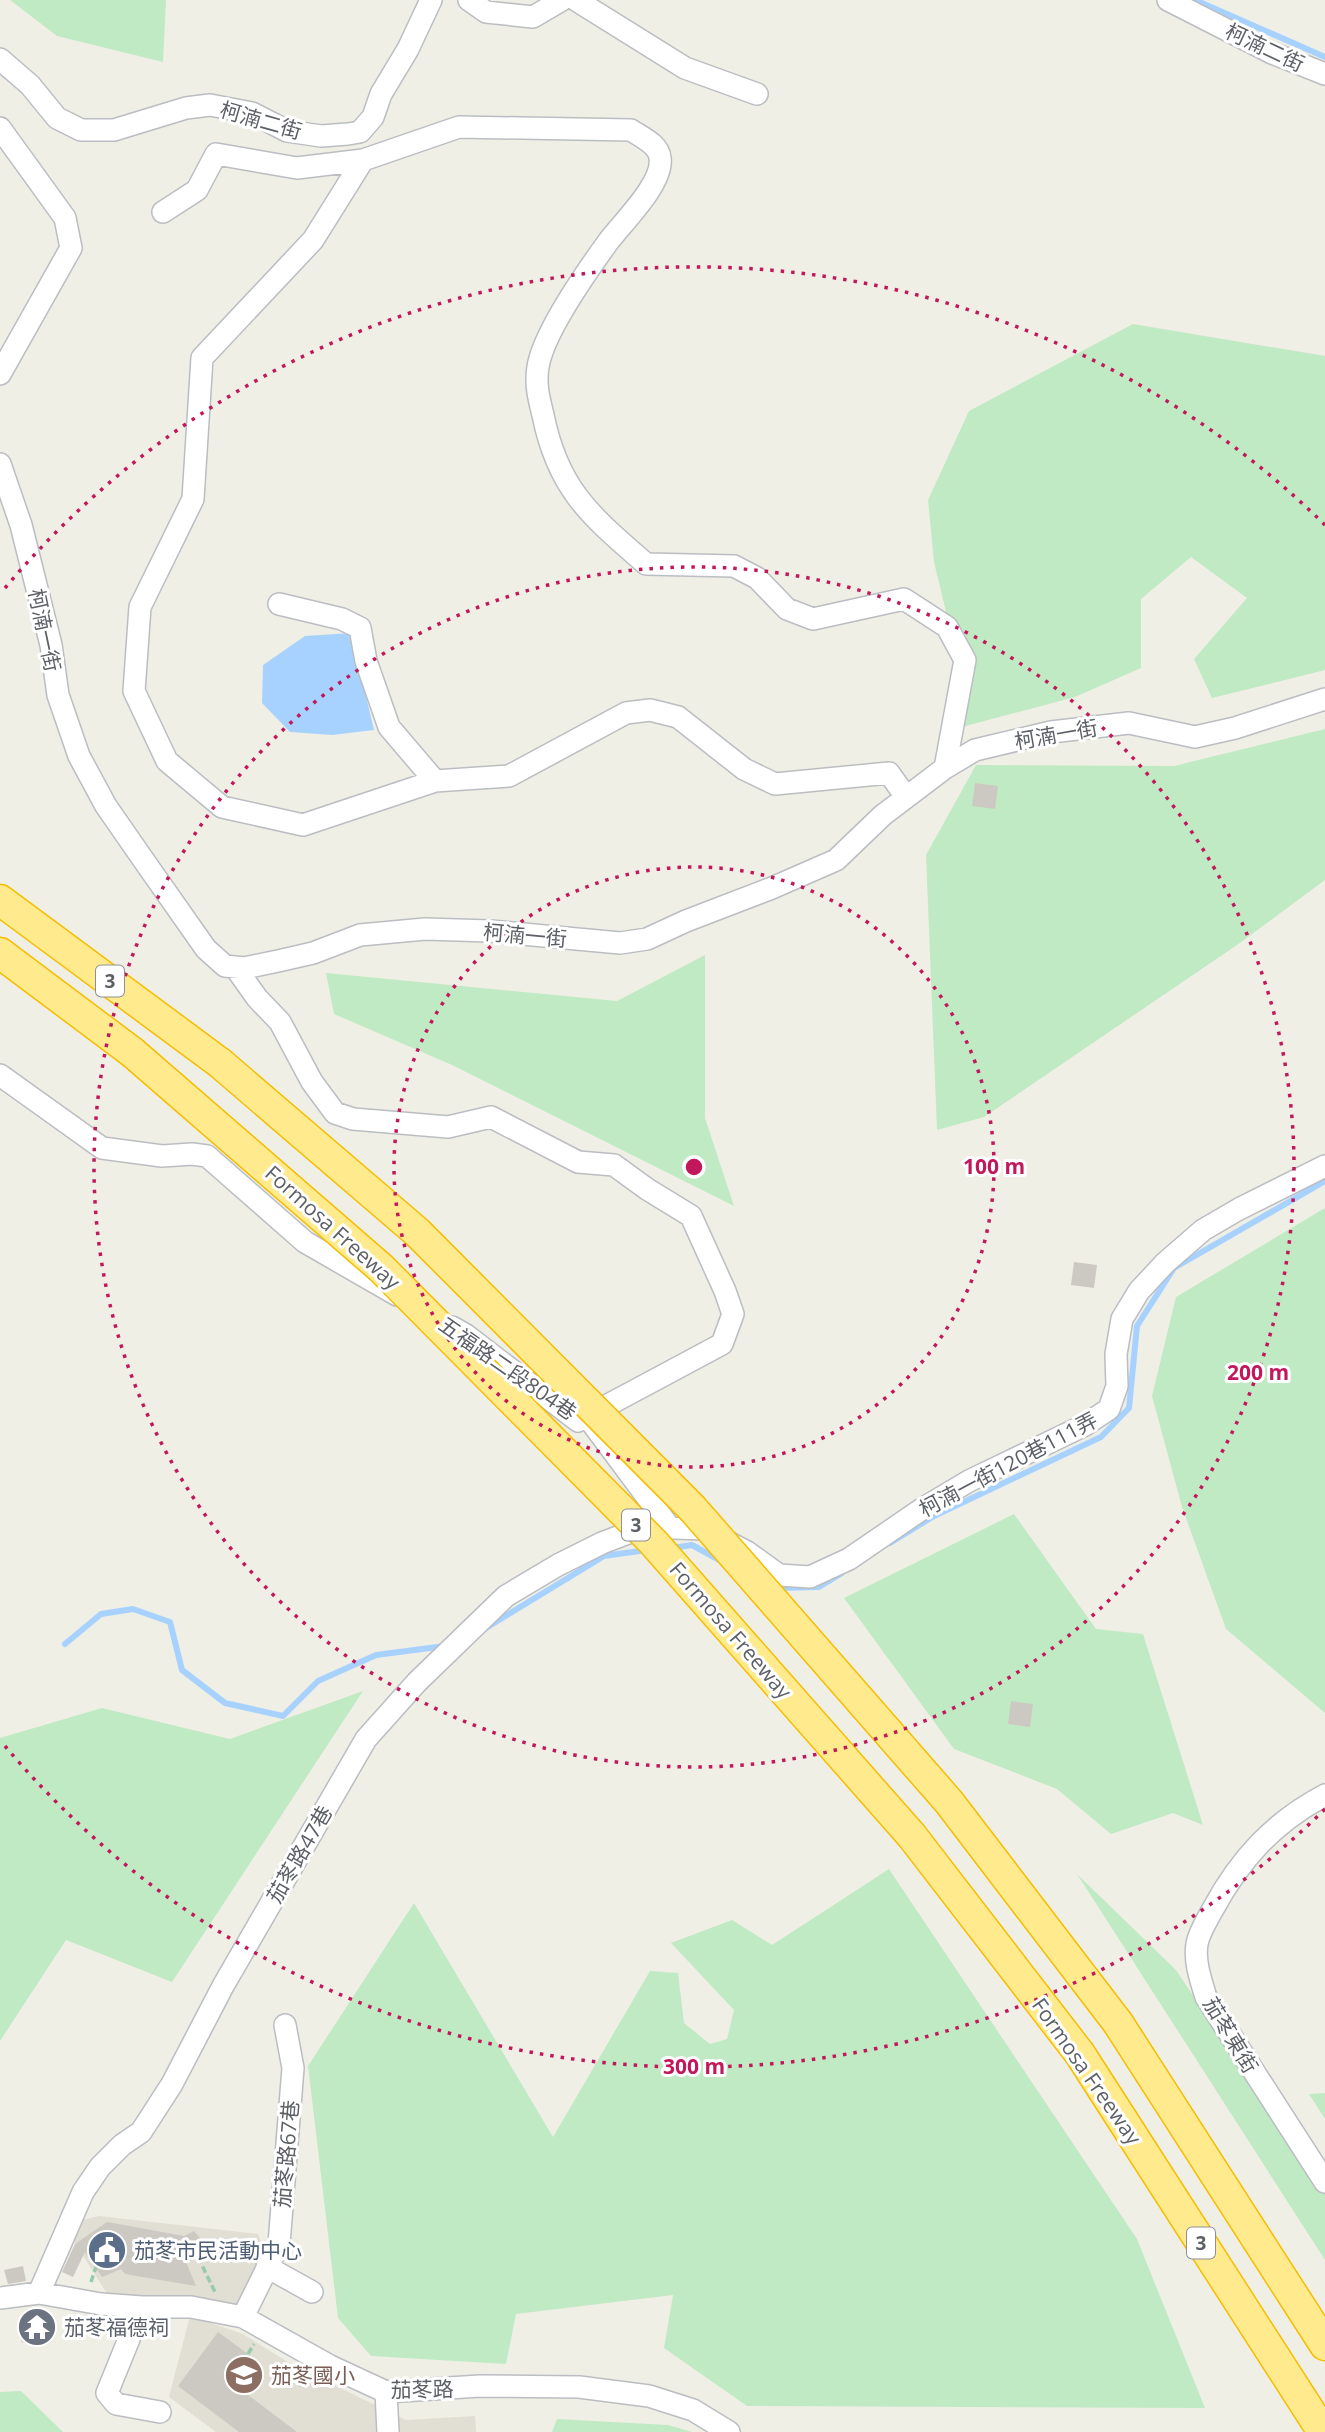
<svg xmlns="http://www.w3.org/2000/svg" width="1325" height="2432" font-family="'Open Sans','Noto Sans TC',sans-serif">
<style>
.education{fill:#e1ded4}
.green{fill:#c0eac4}
.water{fill:#a7d2ff}
.lines{fill:none;stroke-linecap:round;stroke-linejoin:round}
.stream{stroke:#a7d2ff;stroke-width:6}
.building{fill:#ccc9c2}
.minor-casing{stroke:#babdc2;stroke-width:24}
.highway-casing{stroke:#f6bd00;stroke-width:33}
.path{stroke:#98cbab;stroke-width:3.5;stroke-dasharray:7 3.5;stroke-linecap:butt}
.minor{stroke:#fff;stroke-width:21}
.highway{stroke:#ffeb8e;stroke-width:30}
.highway-bridge-casing{stroke:#f6bd00;stroke-width:33;stroke-linecap:butt}
.highway-bridge{stroke:#ffeb8e;stroke-width:30}
.ring{fill:none;stroke:#c2185b;stroke-width:3.5;stroke-dasharray:3.5 7}
.labels{text-anchor:middle;dominant-baseline:central;stroke-width:6;stroke-linejoin:round;paint-order:stroke}
.shield{fill:#fff;stroke:#8e9095;stroke-width:2}
.shield-label{font-size:19px;font-weight:bold;fill:#5d6167}
.street-label{font-size:21px;fill:#5d6167;stroke:#fff}
.service-label{font-size:21px;fill:#4e5e75;stroke:#fff;text-anchor:start}
.worship-label{font-size:21px;fill:#5b616d;stroke:#fff;text-anchor:start}
.education-label{font-size:21px;fill:#785e54;stroke:#fff;text-anchor:start}
.centre{fill:#c2185b;stroke:#fff;stroke-width:3.5}
.ring-label{font-size:21px;text-anchor:middle;font-weight:bold;fill:#c2185b;stroke:#fff;stroke-width:6;stroke-linejoin:round;paint-order:stroke}
</style>
<rect width="100%" height="100%" fill="#f0efe5"/>
<path class="education" d="M99 2216 258 2234 265 2252 236 2305 108 2295 71 2237 82 2220Z
M190 2316 243 2334 291 2364 406 2420 475 2416 476 2432H216L169 2397Z"/>
<path class="green" d="M10 0H166L163 62 57 36Z
M1133 324 1325 356V670L1212 698 1194 659 1247 598 1191 557 1141 599V668L1075 697 943 732 965 691 934 562 928 500 969 411Z
M1325 729V880L1237 945 984 1117 937 1130 926 855 976 765 1174 766Z
M705 955V1118L734 1206 452 1065 334 1014 326 973 617 1001Z
M1325 1208V1713L1226 1629 1182 1507 1152 1396 1176 1297Z
M1014 1514 1096 1629 1143 1634 1203 1825 1173 1813 1111 1834 1057 1789 954 1749 844 1598Z
M363 1691 172 1982 66 1940 0 2041V1738L102 1708 230 1739Z
M889 1869 1137 2239 1205 2408 747 2406 664 2348 673 2295 516 2314 506 2364 371 2356 338 2318 308 2066 414 1903 553 2137 650 1971 678 1973 684 2023 710 2044 727 2039 734 2010 671 1943 732 1920 772 1945Z
M1077 1874 1176 1970 1325 2192V2260Z
M1325 2093V2119L1309 2094Z
M21 2391 63 2432H0V2392Z
M557 2419 668 2425 692 2432H552Z"/>
<path class="water" d="M351 633 374 730 332 735 290 732 262 703 263 665 305 636Z"/>
<g class="lines">
<path class="stream" d="M1195 0 1325 57
M890 1543 934 1516 1101 1437 1129 1408 1137 1326 1174 1268 1325 1181
M672 1548 692 1545 723 1562
M776 1588 819 1587 842 1573
M486 1628 604 1556 647 1550
M65 1644 101 1614 133 1609 170 1622 182 1670 225 1703 283 1716 318 1681 376 1655 445 1646"/>
</g>
<path class="building" d="M975 783 998 786 995 809 972 806Z
M1074 1262 1097 1265 1094 1288 1071 1285Z
M1011 1701 1033 1704 1030 1727 1008 1724Z
M107 2222 184 2236 194 2231 206 2245V2255L186 2262 196 2286 125 2274 121 2269 102 2277 85 2252 73 2277 62 2272 75 2244Z
M23 2266 26 2281 8 2284 4 2270Z
M36 2310 50 2312 47 2345 21 2342Z
M218 2332 248 2354 228 2380 297 2432H239L178 2386Z"/>
<g class="lines">
<g class="minor-casing">
<path id="minor" d="M469 0 486 12 533 17 562 0
M576 0 685 68 757 94
M1168 0 1272 53 1325 74
M0 59 30 85 57 118 81 130H114L186 108 210 105 252 113 287 131 321 136 348 134 360 132 373 117 381 94 408 49 431 0
M0 128 65 218 71 248 0 374
M363 160 313 240 202 358 193 499 140 607 134 691 167 761 222 807 303 825 435 781 509 776 626 713 650 710 678 717 744 769 775 784 889 773 906 797
M163 212 197 190 216 154 297 168 363 160 459 127 631 130C641 137 659 144 660 158 664 183 622 223 608 242 587 271 543 334 538 367 535 384 539 399 543 415 558 490 591 516 646 564L734 566 757 578 787 609 813 619 904 599 947 627 965 660 945 768
M0 464 21 525 51 645 58 695 79 756 106 806 147 865 206 949 225 966 244 968 278 961 313 953 360 935 425 929 490 931 620 943 647 939 686 921 772 888 836 860 883 815 945 768 975 750 1051 732 1129 723 1195 737 1235 728 1325 699
M279 604 342 619 360 628 366 661 389 727 435 781
M235 967 257 998 280 1022 312 1082 335 1113 353 1119 448 1127 491 1117 578 1162 614 1165 647 1189 691 1216 725 1291 733 1314 722 1344 578 1421 466 1335 452 1327
M0 1075 102 1148 162 1156 192 1154 207 1156 305 1242 397 1295
M592 1423 670 1528
M1325 1795C1274 1822 1240 1859 1213 1909 1207 1920 1199 1932 1197 1944 1194 1961 1201 1981 1206 1997L1325 2182
M267 2267 312 2292
M39 2293 83 2192 100 2167 122 2145 141 2132 172 2084 223 1986 366 1739 417 1682 506 1596 558 1565 602 1543 644 1527 703 1529 747 1552 779 1575 810 1577 849 1559 922 1509 969 1481 1085 1425 1109 1409 1117 1386 1116 1354 1122 1319 1139 1291 1165 1263 1203 1230 1239 1209 1325 1166
M0 2298 39 2293 101 2304 142 2307H191L243 2317 330 2366 386 2392 480 2386 579 2387 649 2396 693 2410 729 2432
M142 2307 107 2393 116 2404 160 2412
M243 2317 279 2244 293 2068 285 2025
M386 2392 388 2432"/>
</g>
<g class="highway-casing">
<path id="highway" d="M0 900 220 1063
M0 953 132 1052
M1118 2023 1325 2345
M1080 2054 1323 2432"/>
</g>
<path class="path" d="M198 2257 215 2292
M91 2282 96 2267
M248 2354 254 2344
M299 2386 307 2375"/>
<use href="#minor" class="minor"/>
<use href="#highway" class="highway"/>
<g class="highway-bridge-casing">
<path id="highway-bridge" d="M132 1052 381 1268 653 1542 912 1836 1080 2054
M220 1063 417 1232 693 1509 949 1802 1118 2023"/>
</g>
<use href="#highway-bridge" class="highway-bridge"/>
</g>
<g class="ring">
<circle cx="694" cy="1167" r="300"/>
<circle cx="694" cy="1167" r="600"/>
<path d="M1325 1809A900 900 0 0 1 5 1746M5 588A900 900 0 0 1 1325 525"/>
</g>
<defs>
<g id="civic-disc" transform="scale(2.0125)"><circle r="9.5" fill="#5c6f8a" stroke="#fff"/><path d="M-.6-6.5H3V-4.5H.6V-3L4-1V1h2V6H-6V1h2V-1L-.6-3ZM-1.2 2.5V6h2.4V2.5Z" fill="#fff"/></g>
<g id="temple-disc" transform="scale(2.0125)"><circle r="9.5" fill="#6b7280" stroke="#fff"/><path d="M0-6L5-2H3V0L6.5 2.5H4V6H1.5V3h-3V6H-4V2.5H-6.5L-3 0V-2H-5Z" fill="#fff"/></g>
<g id="school-disc" transform="scale(2.0125)"><circle r="9.5" fill="#8d6e63" stroke="#fff"/><path d="M0-5L7-2L0 1L-7-2ZM-4 1L0 2.5L4 1V4Q0 6-4 4Z" fill="#fff"/></g>
</defs>
<g fill-rule="evenodd">
<use href="#civic-disc" x="107" y="2250"/>
<use href="#temple-disc" x="37" y="2327"/>
<use href="#school-disc" x="244" y="2375"/>
</g>
<g class="labels">
<g class="shield">
<rect x="96" y="965.5" width="28" height="31" rx="5"/>
<rect x="622" y="1509.5" width="28" height="31" rx="5"/>
<rect x="1187" y="2227.5" width="28" height="31" rx="5"/>
</g>
<g class="shield-label">
<text x="110" y="981">3</text>
<text x="636" y="1525">3</text>
<text x="1201" y="2243">3</text>
</g>
<g class="street-label">
<text transform="translate(1265 47) rotate(25)">柯湳二街</text>
<text transform="translate(261 120) rotate(16)">柯湳二街</text>
<text transform="translate(45 630) rotate(78)">柯湳一街</text>
<text transform="translate(1056 734) rotate(-10)">柯湳一街</text>
<text transform="translate(525 935) rotate(5)">柯湳一街</text>
<text transform="translate(333 1227) rotate(42)">Formosa Freeway</text>
<text transform="translate(508 1368) rotate(35)">五福路二段804巷</text>
<text transform="translate(1008 1464) rotate(-28)">柯湳一街120巷111弄</text>
<text transform="translate(731 1630) rotate(49)">Formosa Freeway</text>
<text transform="translate(299 1854) rotate(-60)">茄苳路47巷</text>
<text transform="translate(1231 2035) rotate(59)">茄苳東街</text>
<text transform="translate(1087 2071) rotate(55)">Formosa Freeway</text>
<text transform="translate(286 2154) rotate(-85)">茄苳路67巷</text>
<text transform="translate(422 2389) rotate(-1)">茄苳路</text>
</g>
<g class="service-label">
<text x="134" y="2250">茄苳市民活動中心</text>
</g>
<g class="worship-label">
<text x="64" y="2327">茄苳福德祠</text>
</g>
<g class="education-label">
<text x="271" y="2375">茄苳國小</text>
</g>
</g>
<circle cx="694" cy="1167" r="10" class="centre"/>
<g class="ring-label">
<text x="994" y="1174">100 m</text>
<text x="1258" y="1380">200 m</text>
<text x="694" y="2074">300 m</text>
</g>
</svg>
